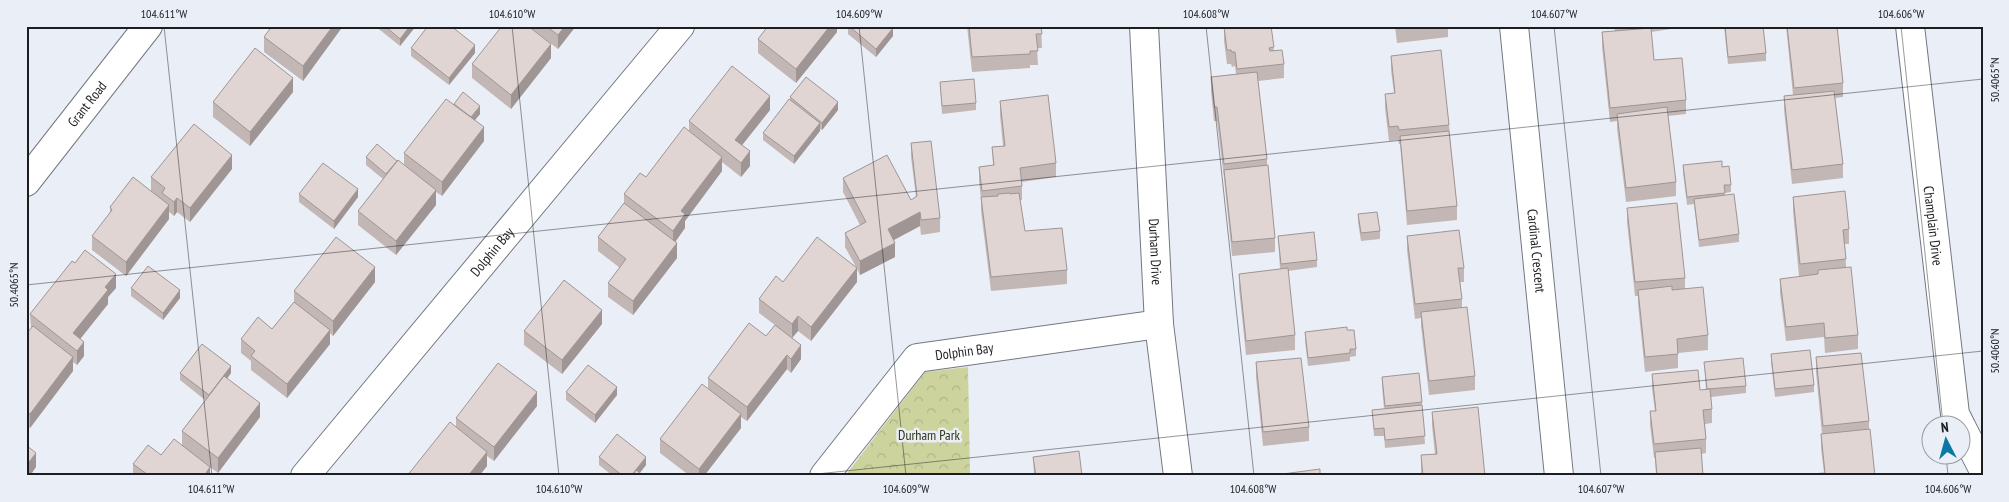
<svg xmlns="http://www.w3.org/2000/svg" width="2009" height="502" font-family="'PT Sans Narrow',sans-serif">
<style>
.forest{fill:url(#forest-crowns)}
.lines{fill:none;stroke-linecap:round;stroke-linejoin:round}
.minor-casing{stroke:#747880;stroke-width:30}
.tertiary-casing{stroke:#747880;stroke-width:30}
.minor{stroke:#fff;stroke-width:28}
.tertiary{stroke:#fff;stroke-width:28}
.wall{fill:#c2b7b5}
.shaded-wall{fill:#9e9594}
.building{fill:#e1d5d3;stroke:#9e9594}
.ticks{fill:none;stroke:#1c1d20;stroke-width:1;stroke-opacity:0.45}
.labels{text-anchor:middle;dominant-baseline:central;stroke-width:5;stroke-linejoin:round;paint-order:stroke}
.street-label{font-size:14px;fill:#1c1d20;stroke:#eaeef7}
.park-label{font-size:14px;fill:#30340d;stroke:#eaeef7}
.neatline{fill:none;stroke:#1c1d20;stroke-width:2}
.ticks-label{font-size:12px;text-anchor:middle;fill:#1c1d20}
</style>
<defs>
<pattern id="forest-crowns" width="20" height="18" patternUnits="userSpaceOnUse" patternTransform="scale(1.25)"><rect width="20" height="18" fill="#ccd39d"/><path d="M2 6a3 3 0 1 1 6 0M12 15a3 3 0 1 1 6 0" fill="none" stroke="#afb587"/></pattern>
</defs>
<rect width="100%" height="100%" fill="#eaeef7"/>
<path class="forest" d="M968 367 970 476H845L925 372Z"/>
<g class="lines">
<g class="minor-casing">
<g id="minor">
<path id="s1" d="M1144 26 1159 324 1178 476"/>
<path id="s2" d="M1514 26 1559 476"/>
<path id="s3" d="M1910 26 1955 414 1960 424"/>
<path d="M1962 428 1983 469"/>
<path id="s4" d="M305 476 680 26"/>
<path id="s5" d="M824 476 917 358 1159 324"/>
</g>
</g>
<g class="tertiary-casing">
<g id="tertiary">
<path id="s6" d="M26 182 148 26"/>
</g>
</g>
<use href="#minor" class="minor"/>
<use href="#tertiary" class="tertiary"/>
</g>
<path class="wall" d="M343 26 303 81 264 52V37Z
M375 26H416L400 46Z
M528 26H576L558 49Z
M837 26V32L796 83 758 53V39Z
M848 26 893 36 876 57 848 34Z
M967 26H1041L1042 48H1037L1038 65H1030V68L972 72Z
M1218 26H1271L1274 51 1284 64V78L1258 81 1267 159V166L1275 238V252L1232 256 1224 178 1217 121H1214L1211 91V77L1236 74 1235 66 1232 67 1231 64H1227L1224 41V27H1218Z
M1395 26H1448V37L1397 43Z
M1614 26H1671V29L1651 32 1654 60 1686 100V114L1668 116 1676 182V196L1626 202 1617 128V121L1610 122 1602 47V32L1615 31Z
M1724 26H1763L1766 53V61L1728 64Z
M1786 26H1837L1843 83V97L1835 98 1843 164V178L1792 184 1784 110V96L1793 95Z
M411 48 475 53 449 85 411 56Z
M1391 56 1449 125 1457 206V220L1407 225 1400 144H1399L1398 140 1389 141 1385 108V94L1394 93 1391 70Z
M551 58 511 109 472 78V64Z
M940 82 976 103V110L942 114Z
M293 92 250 146 213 117V102Z
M790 97 838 110 822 130 820 129V131L794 164 763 140V133L790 100Z
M1000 101 1056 163V177L1022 182V200H1020L1025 231 1067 270V284L991 291 981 211V199L979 181V167L993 165 992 147 1003 146 1000 115Z
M454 104 480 114 475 120 484 141 442 196 436 192V205L396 255 358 225V211L383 179 366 165V157L404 165V153Z
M770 110 742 145 750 166 741 177 722 162V171L685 221V228L675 242 677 258 633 315 608 297V283L620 268 598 251V237L624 204V194L646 177 689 131V121Z
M911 143 940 218V232L921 235 920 226 894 240 895 257 860 275 857 269V282L811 341 798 331 792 338 801 359 791 373 787 369 747 421 741 417V428L704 476H690L660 453V439L708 389V378L766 336 775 325 759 313V299L783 282 856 267 845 247V233L860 225 843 192V178L911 200 916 197 911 157Z
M1683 165 1722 167 1731 185V192L1725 193V195L1739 234V242L1699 247 1694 204 1687 205 1683 172Z
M232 169 190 222 177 212 174 216 169 212V219L126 276 92 250V236L110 213V207L151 191V177Z
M299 194 358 197 334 229 299 202Z
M1793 197 1849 229V244H1845L1846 267 1858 335V349L1825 353 1824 337 1786 341 1780 293V279L1799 277 1793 211Z
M1627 208 1685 278V289L1708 335V350L1678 353V368L1645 372 1638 304V296H1635L1627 222Z
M1358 214 1380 231V239L1361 241 1358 222Z
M1278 236 1317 260V267L1288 271 1295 335V350L1246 355 1239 288V274L1280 269Z
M1407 236 1464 268V282H1460L1462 299V308L1475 376V390L1429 395 1421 326V318L1415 319 1407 250Z
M375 282 333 336 330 333V344L287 398 251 370V361L241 353V339L272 329 294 302V291Z
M116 288 108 297V304L80 339 84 356 77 365 73 362V371L30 428 26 425V334L31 329 30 314Z
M131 288 180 298 163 320 131 296Z
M602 324 562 374 524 345V331Z
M1347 330 1356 349V356L1350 357V361L1308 366 1305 340V332Z
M1771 354 1814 385V392L1775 397 1771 362Z
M1816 357 1869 421V429L1875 476 1824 473 1821 448V434H1822L1816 372Z
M1256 362 1309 427V441L1263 446 1256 377Z
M1704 362 1746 386V393L1711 397 1712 409V423L1705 424 1706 439V453L1701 454 1703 476H1656L1655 458H1654L1650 425V411H1655L1652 389V374L1700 390H1706Z
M180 373H231L227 379 260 417 218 473 210 467V476H133V464L161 455 182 445V431L205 400 180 380Z
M1382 377 1422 402 1425 444 1385 448 1384 436H1374L1372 410 1384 409 1382 385Z
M566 392 617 395 595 423 566 400Z
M537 406 494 461 487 456V466L479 476H407L456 427V418Z
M1432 412 1485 476H1421V455L1435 454 1432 426Z
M599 457 646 465 640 473 644 476H613L599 465Z
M1033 457 1082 476H1034Z"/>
<path class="shaded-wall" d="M333 26H343L303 81V66Z
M410 26H416L400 46V39Z
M565 26H576L558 49V35Z
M830 26H837V32L796 83V69Z
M893 28V36L876 57V49Z
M551 44V58L511 109V95Z
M475 45V53L449 85V78Z
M293 78V92L250 146V132Z
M770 96V110L735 154V140Z
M838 102V110L822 130V123Z
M480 106V114L471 125V118Z
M820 123V131L794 164V156Z
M484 127V141L442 196V182Z
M750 151V166L741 177V163Z
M232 155V169L190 222V208Z
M722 157V171L685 221V228L673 245V231L681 211Z
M358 189V197L334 229V221Z
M436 190V205L396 255V241Z
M177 198V212L174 216V202Z
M169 205V219L126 276V262Z
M920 212V226L888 243V229Z
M677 243V258L633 315V301Z
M895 243V257L860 275V261Z
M375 267V282L333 336V321Z
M857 268V282L811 341V327Z
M116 274V288L108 297V304L73 348V333L105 287Z
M180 290V298L163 320V313Z
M602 310V324L562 374V360Z
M798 316V331L792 338V324Z
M330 330V344L287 398V384Z
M84 342V356L77 365V351Z
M801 345V359L791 373V359Z
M787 355V369L747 421V407Z
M73 357V371L30 428V414Z
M231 366V373L209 403V395Z
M617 387V395L595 423V415Z
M537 392V406L494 461V447Z
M260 403V417L218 473V458Z
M741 414V428L704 476H699V469Z
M487 452V466L479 476H468Z
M36 453V467L30 476H26V466Z
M646 457V465L637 476H631Z
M210 467V476H204Z"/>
<path class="building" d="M272 26H333L303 66 264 37Z
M385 26H410L400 39Z
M428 26H451L475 45 449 78 411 48Z
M502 26H528L551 44 511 95 472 64Z
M546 26H565L558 35Z
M768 26H830L796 69 758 39Z
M849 26H891L893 28 876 49Z
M969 26H1041L1042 34H1036L1038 51H1030V54L972 57Z
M1271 26 1274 47 1269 48 1270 51 1282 50 1284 64 1237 69 1235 52H1232L1231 50H1227L1224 27Z
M1396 26H1419L1397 29Z
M1725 26H1763L1766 53 1728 57Z
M1787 26H1837L1843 83 1794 88Z
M1651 28 1654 60 1682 58 1686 100 1610 108 1602 32Z
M255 48 293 78 250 132 213 102Z
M1441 50 1449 125 1399 130 1398 126 1389 127 1385 94 1395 93 1391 56Z
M732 66 770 96 735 140 750 151 741 163 689 121Z
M1257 72 1267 159 1224 164 1217 107H1214L1211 77Z
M806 77 838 102 822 123 790 97Z
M974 79 976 103 942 106 940 82Z
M1834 91 1843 164 1792 170 1784 96Z
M463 92 480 106 471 117 454 104Z
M1048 95 1056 163 1020 168 1022 186 982 191 979 167 994 165 992 147 1005 146 1000 101Z
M446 99 484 127 442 182 404 153Z
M789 99 820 123 794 156 763 133Z
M1667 107 1676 182 1626 188 1617 114Z
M194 124 232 155 190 208 177 198 174 202 162 193 165 188 151 177Z
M684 127 722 157 681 211 685 214 673 231 624 194 640 173 646 177Z
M1449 131 1457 206 1407 211 1400 136Z
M931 141 940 218 921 220 920 212 888 229 895 243 860 261 845 233 866 222 843 178 887 155 911 200 917 196 911 143Z
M377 144 397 161 386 174 366 157Z
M398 160 436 190 396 241 358 211Z
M1722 161V167L1729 166 1731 185H1724L1725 193 1687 197 1683 165Z
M323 163 358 189 334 221 299 194Z
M1268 165 1275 238 1232 242 1224 170Z
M133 177 169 205 126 262 92 236 112 210 110 207Z
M1845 191 1849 229 1843 230 1846 259 1800 264 1793 197Z
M1010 193V194L1019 193 1025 231 1062 228 1067 270 991 277 981 197 998 196V194Z
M1734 194 1739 234 1699 240 1694 199Z
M624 203 677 243 633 301 608 283 626 259 598 237Z
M1677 203 1685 278 1635 282 1627 208Z
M1377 212 1380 231 1361 233 1358 214Z
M1459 230 1464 268H1458L1462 299 1415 304 1407 236Z
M1314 232 1317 260 1281 264 1278 236Z
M336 237 375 267 333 321 294 291Z
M817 237 857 268 811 327 798 316 792 324 759 299 776 276 783 282Z
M85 250 116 274 105 287 108 290 73 333 84 342 77 351 30 314 72 261 75 263Z
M148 266 180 290 163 313 131 288Z
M1851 267 1858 335 1825 338 1824 323 1786 327 1780 279 1818 274V270Z
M1288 268 1295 335 1246 341 1239 274Z
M564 280 602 310 562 360 524 331Z
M1672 286V290L1703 287 1708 335 1677 339 1678 354 1645 357 1638 290Z
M294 302 330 330 287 384 251 356 255 351 241 339 258 317 272 329Z
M1467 307 1475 376 1429 381 1421 312Z
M749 323 766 336 775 325 801 345 791 359 787 355 747 407 708 378Z
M33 326 73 357 30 414 26 411V334Z
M1347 327V330H1354L1356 349H1350V353L1308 358 1305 332Z
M202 344 231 366 209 395 180 373Z
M1810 350 1814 385 1775 389 1771 354Z
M1861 353 1869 421 1823 426 1816 357Z
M1301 358 1309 427 1263 432 1256 362Z
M1743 358 1746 386 1707 389 1704 362Z
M498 363 537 392 494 447 456 418Z
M588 365 617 387 595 415 566 392Z
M1698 370 1700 390 1710 389 1712 409 1703 410 1706 439 1654 444 1650 411H1656L1652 374Z
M1419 373 1422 402 1385 406 1382 377Z
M224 376 260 403 218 458 182 431Z
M702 384 741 414 699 469 660 439Z
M1422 405 1425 436 1385 440 1384 428 1374 429 1372 410Z
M1478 407 1485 476H1423L1421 455 1437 454 1432 412Z
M450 422 487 452 468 476H407Z
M1870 429 1875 476H1810V474L1825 473 1821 434Z
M617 434 646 457 631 476H623L599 457Z
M174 439 210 467 204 476H145L147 474 133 464 148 445 161 455Z
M26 445 36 453 26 466Z
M1701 448 1703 476H1657L1655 452Z
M1079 451 1082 476H1036L1033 457Z
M1320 469V476H1275V475Z
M636 470 644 476H632Z"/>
<path class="ticks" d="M164 26 212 476M512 26 559 476M859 26 906 476M1206 26 1254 476M1554 26 1601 476M1901 26 1943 424M26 285 1983 79M1946 454 1948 476M798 476 1983 351"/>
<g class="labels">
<g class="street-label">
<text stroke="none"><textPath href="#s6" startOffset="99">Grant Road</textPath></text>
<text stroke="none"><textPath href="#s3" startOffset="201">Champlain Drive</textPath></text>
<text stroke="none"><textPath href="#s4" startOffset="292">Dolphin Bay</textPath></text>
<text stroke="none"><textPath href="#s1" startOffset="226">Durham Drive</textPath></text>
<text stroke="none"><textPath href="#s2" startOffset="226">Cardinal Crescent</textPath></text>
<text stroke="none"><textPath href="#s5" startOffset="198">Dolphin Bay</textPath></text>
</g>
<g class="park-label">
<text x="929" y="435">Durham Park</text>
</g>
</g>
<rect width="2009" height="502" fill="none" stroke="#eaeef7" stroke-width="55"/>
<g transform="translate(1946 440) rotate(354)"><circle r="24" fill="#eaeef7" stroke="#989aa1"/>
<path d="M0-4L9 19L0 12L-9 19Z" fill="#0b7aa3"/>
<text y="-8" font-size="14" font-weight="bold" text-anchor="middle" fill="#1c1d20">N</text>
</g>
<rect x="28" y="28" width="1954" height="446" class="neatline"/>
<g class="ticks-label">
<text x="164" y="18">104.611°W</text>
<text x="512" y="18">104.610°W</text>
<text x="859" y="18">104.609°W</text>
<text x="1206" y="18">104.608°W</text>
<text x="1554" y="18">104.607°W</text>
<text x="1901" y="18">104.606°W</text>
<text transform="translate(1995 80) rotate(-90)" y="4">50.4065°N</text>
<text transform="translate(14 285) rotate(-90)" y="4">50.4065°N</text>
<text transform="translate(1995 351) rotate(-90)" y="4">50.4060°N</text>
<text x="211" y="493">104.611°W</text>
<text x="559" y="493">104.610°W</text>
<text x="906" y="493">104.609°W</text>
<text x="1253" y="493">104.608°W</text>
<text x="1601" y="493">104.607°W</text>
<text x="1948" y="493">104.606°W</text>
</g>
</svg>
